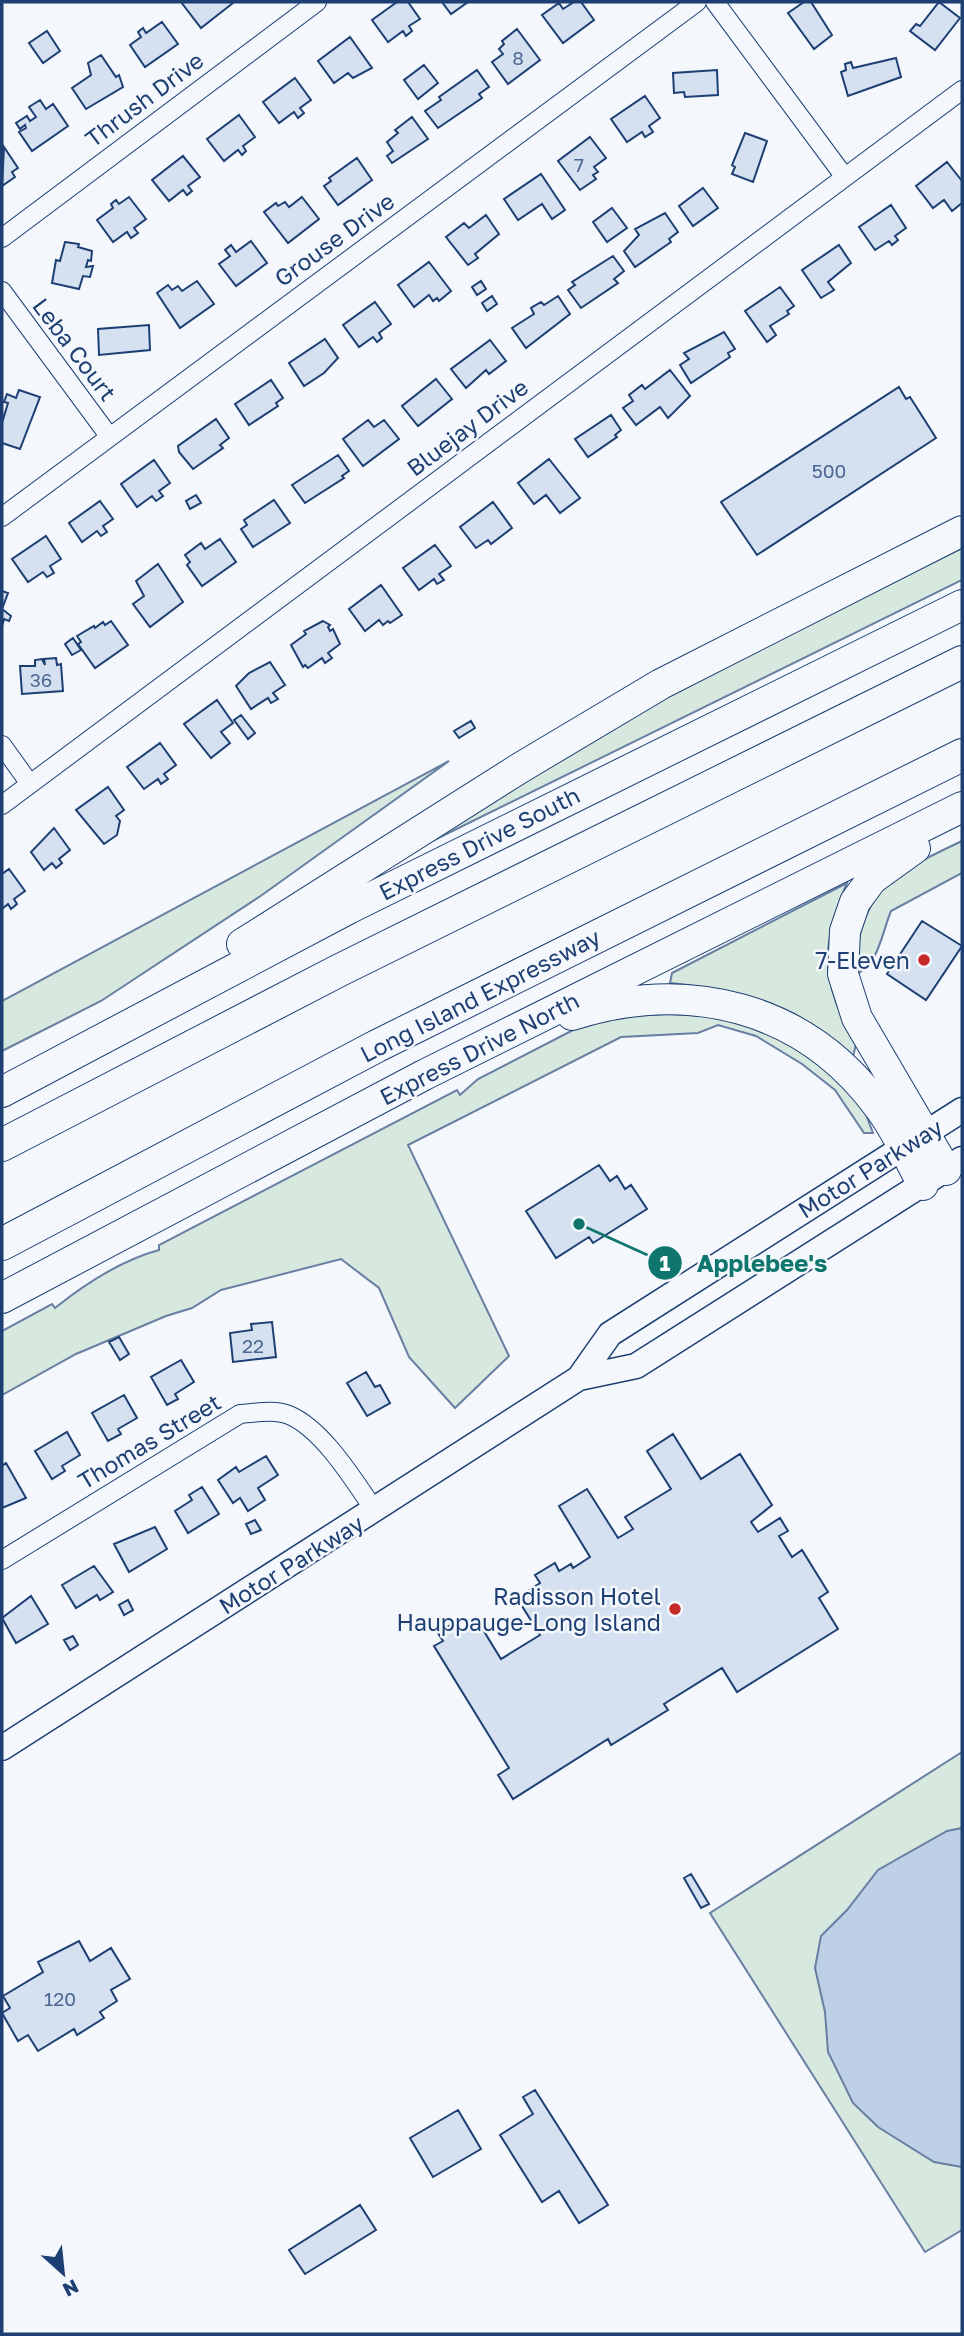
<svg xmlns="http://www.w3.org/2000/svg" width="964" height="2336" font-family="'Golos Text',sans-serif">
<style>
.green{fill:#d7e8df;stroke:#687fa3;stroke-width:2}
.water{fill:#bed0e5;stroke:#687fa3;stroke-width:2}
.building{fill:#d5e0f0;stroke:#1d3f73;stroke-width:2}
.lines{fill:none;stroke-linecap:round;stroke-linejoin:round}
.minor-casing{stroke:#1d3f73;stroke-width:20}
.secondary-casing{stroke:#1d3f73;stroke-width:27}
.trunk-casing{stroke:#1d3f73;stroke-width:32}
.motorway-casing{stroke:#1d3f73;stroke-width:34}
.minor{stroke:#f4f7fb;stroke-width:18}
.secondary{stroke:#f4f7fb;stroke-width:24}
.trunk{stroke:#f4f7fb;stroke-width:30}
.motorway{stroke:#f4f7fb;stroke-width:32}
.poi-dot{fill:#c62828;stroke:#f4f7fb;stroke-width:2.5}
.labels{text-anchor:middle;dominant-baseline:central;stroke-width:5;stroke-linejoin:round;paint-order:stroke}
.number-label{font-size:19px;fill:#4b6792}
.street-label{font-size:23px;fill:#1d3f73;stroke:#f4f7fb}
.poi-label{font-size:23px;fill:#1d3f73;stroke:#f4f7fb;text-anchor:end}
.leader{fill:none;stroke:#0f766e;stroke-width:2.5}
.callout-dot{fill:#0f766e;stroke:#f4f7fb;stroke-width:2.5}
.mark-label{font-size:21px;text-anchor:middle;font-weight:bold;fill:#fff}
.callout-label{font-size:24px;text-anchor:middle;font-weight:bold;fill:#0f766e;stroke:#f4f7fb;stroke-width:5;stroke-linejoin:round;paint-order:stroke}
</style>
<rect width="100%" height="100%" fill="#f4f7fb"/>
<path class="green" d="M962 548V580L410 852 639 704Z
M449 761 262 895 101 1001 2 1051V1001Z
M962 841V873L891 911C881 935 879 966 853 976 863 888 886 877 962 841Z
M847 883C819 947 821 984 856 1044L853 1057C790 1009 749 991 670 983L672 973Z
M671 1009 755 1024 832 1071 865 1112 873 1133H864L835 1090 802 1064 756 1036 718 1025 698 1033 621 1037 408 1145 509 1356 455 1408 409 1357 379 1288 341 1259 221 1290 192 1308 166 1316 76 1354 2 1395V1331L52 1304 55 1308C85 1284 122 1260 159 1250V1245L457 1090 460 1095 478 1079 577 1028 621 1016Z
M962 1752V2230L925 2252 710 1913Z"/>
<path class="water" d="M962 1828V2167L934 2162 878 2127 853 2103 828 2052 825 2012 815 1968 821 1936 847 1910 878 1870 947 1831Z"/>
<path class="building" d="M181 2H232L233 3 201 28Z
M397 2H408L420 19 409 26 412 31 406 36 403 31 388 42 372 20Z
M442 2H468L451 14Z
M574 2H581L594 20 563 43 542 15 559 3 563 9Z
M804 2H811L832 35 814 49 788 13Z
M939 2 960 18 935 50 910 31 916 24 920 26Z
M162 22 178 44 145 67 130 45 141 37 138 32 143 28 146 33Z
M517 29 540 60 508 84 492 62 503 54 499 49 504 44 502 41Z
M47 31 60 51 43 63 29 43Z
M350 37 372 68 353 78 348 73 334 83 318 61Z
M101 55 116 77 119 75 123 87 86 109 72 88 91 75 88 63Z
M896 58 901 77 848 96 841 72 846 70 845 64 851 62 853 68Z
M424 65 438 83 418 99 404 80Z
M477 70 489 87 479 94 482 98 438 128 425 111 441 100 439 97Z
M717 70 718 95 685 97 684 92 674 93 673 73Z
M295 78 311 100 300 108 304 113 298 118 294 112 279 123 263 102Z
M645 96 660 118 649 126 653 132 645 137 642 132 627 142 611 119Z
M40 100 46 109 53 104 68 126 32 151 19 132 26 128 25 125 20 129 16 123 27 116 30 121 36 117 29 107Z
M239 115 255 137 243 146 246 151 242 155 238 150 224 161 207 139Z
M412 117 428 139 392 163 387 156 393 151 387 142 398 133 395 130Z
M745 133 767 141 753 182 732 174 735 167 732 165Z
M590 137 606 158 594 167 598 172 593 175 596 179 580 190 558 161Z
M4 147 18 168 12 172 15 177 2 186Z
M183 156 200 177 188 186 192 191 187 195 183 190 169 201 152 180Z
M357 158 372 180 338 205 324 186 331 181 329 178Z
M947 162 962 181V203L952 211 944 200 933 208 916 186Z
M541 174 565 210 552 219 542 204 518 220 504 199Z
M703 188 718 208 693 226 679 206Z
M129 197 146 219 134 228 138 233 131 238 127 232 113 242 97 220 113 208 111 204 116 200 119 204Z
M302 197 319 219 288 243 264 212 276 203 278 206 285 202 289 207Z
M891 205 906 228 895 236 898 240 892 245 889 241 875 250 859 227Z
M612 208 627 228 607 242 593 222Z
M665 213 678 232 669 239 671 242 635 267 624 251 639 235 635 229Z
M486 215 499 234 475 254 478 258 468 265 446 237 464 223 469 228Z
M251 241 267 263 236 286 219 264 230 256 225 250 231 245 236 252Z
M65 242 79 244 78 247 92 251 91 261 88 260 86 267 93 266 90 277 83 276 79 289 52 283 56 260 60 261Z
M839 245 851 263 828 282 834 290 821 298 802 270Z
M613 256 624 271 614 279 618 283 581 308 568 290 575 285 572 282Z
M429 262 451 291 439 301 437 298 433 301 429 295 414 307 398 285Z
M197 281 214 304 180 328 157 293 168 285 172 290 178 286 182 291Z
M481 281 486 289 477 295 472 287Z
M780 287 794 306 787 311 789 314 770 326 776 335 767 342 745 311Z
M492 296 497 304 487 311 482 303Z
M558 296 570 314 526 348 512 328 534 314 531 308 541 302 544 305Z
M375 302 391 324 379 333 382 338 377 342 373 337 359 347 343 325Z
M149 325 150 350 99 355 98 329Z
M724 332 735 349 728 353 730 357 691 383 680 365 689 359 684 353Z
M325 339 338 358 324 373 304 386 289 363Z
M490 340 506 361 489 374 486 370 466 388 451 369Z
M670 370 690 396 668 418 660 407 636 425 623 408 633 401 629 395 642 385 645 389Z
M436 379 452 399 418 426 402 406Z
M271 380 283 398 276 403 278 406 249 425 235 404Z
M899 387 906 399 910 397 936 438 757 555 721 502Z
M19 390 40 397 20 449 2 443V423L8 403 4 402 7 394 16 398Z
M611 415 621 430 615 435 617 437 588 457 575 439Z
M216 419 229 438 220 445 223 448 193 469 179 452 178 446Z
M368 420 374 427 384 420 399 439 363 466 343 439Z
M338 455 349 471 342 476 344 478 305 503 292 485Z
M549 459 580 498 560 513 546 495 534 504 518 483Z
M154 460 170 483 159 491 163 496 156 501 152 496 137 507 121 484Z
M196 495 201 503 190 509 186 501Z
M274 500 290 523 253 547 241 529 247 525 244 520Z
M100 501 113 519 103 526 107 532 101 536 97 531 82 542 69 523Z
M493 502 512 528 491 544 488 540 476 548 460 527Z
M46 536 61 559 50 566 54 573 47 577 43 572 28 582 12 559Z
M220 539 236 562 202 586 187 565 190 562 185 555 201 543 205 549Z
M435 545 451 566 439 574 444 580 437 584 434 579 419 590 403 568Z
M158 564 183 602 150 627 133 604 144 596 136 581Z
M381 585 402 615 390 623 388 621 383 625 379 620 365 631 349 609Z
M2 591 8 593 2 609 11 616 9 621 4 619 3 623 2 622Z
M111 621 128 645 95 668 78 644 81 642 77 636 94 626 95 628 103 622 105 625Z
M323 621 330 625 328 627 330 631 333 629 340 644 328 653 332 658 325 663 322 658 308 668 305 665 303 667 291 645 306 634 304 631Z
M73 638 81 650 72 655 65 644Z
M56 658 57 665 61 664 63 691 22 694 20 666H35V660L42 659 45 665 44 659Z
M270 662 285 685 273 693 278 699 271 703 268 698 251 709 236 686 249 673Z
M217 700 233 723 221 732 230 743 211 758 184 724Z
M241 715 255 733 248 739 234 720Z
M471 721 475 728 459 738 454 731Z
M160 743 176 765 164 774 168 779 161 784 158 779 144 789 127 767Z
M108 787 124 810 116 816 120 821 117 835 104 844 76 810Z
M54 828 70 850 59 859 62 863 56 868 52 863 44 870 31 852Z
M9 869 25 891 14 899 17 904 11 909 8 904 2 909V874Z
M922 921 962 946 926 1000 887 974Z
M599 1165 610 1181 617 1176 625 1189 631 1185 647 1209 593 1243 589 1237 556 1258 526 1211Z
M272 1322 276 1357 233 1362 230 1333 252 1330 251 1324Z
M119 1337 129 1354 120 1360 109 1342Z
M181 1360 194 1382 175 1394 178 1399 167 1405 151 1377Z
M366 1372 375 1387 380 1385 390 1403 367 1416 347 1383Z
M124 1395 137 1418 118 1429 121 1434 108 1441 92 1413Z
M67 1432 80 1455 62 1466 65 1471 52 1479 35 1451Z
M673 1434 701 1479 740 1454 772 1505 751 1522 758 1532 780 1518 788 1531 779 1536 792 1557 802 1550 828 1592 819 1598 838 1629 737 1692 722 1668 664 1704 668 1710 611 1745 608 1739 513 1799 498 1775 509 1768 434 1646 443 1641 438 1633 455 1622 460 1631 477 1620 501 1659 540 1635 517 1598 540 1583 535 1575 555 1563 559 1571 571 1564 573 1568 590 1557 559 1506 587 1489 618 1538 633 1529 625 1517 671 1489 647 1451Z
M266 1456 278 1475 258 1488 265 1500 248 1511 240 1498 233 1503 218 1480 236 1467 239 1472Z
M6 1463 26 1498 2 1508V1466Z
M202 1487 219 1514 188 1533 175 1511 192 1500 189 1495Z
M255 1520 261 1530 251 1534 246 1524Z
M155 1527 167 1549 129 1572 114 1544Z
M94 1566 113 1592 100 1600 97 1595 76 1608 62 1585Z
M31 1596 48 1624 16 1643 2 1618Z
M128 1600 133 1610 124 1615 119 1605Z
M73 1636 78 1645 70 1650 64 1640Z
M691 1874 709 1904 701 1908 684 1878Z
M79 1941 90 1961 111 1948 130 1979 111 1990 117 2001 100 2012 104 2018 77 2035 74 2029 38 2051 28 2035 18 2041 2 2013 10 2008 3 1996 43 1972 38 1962Z
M535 2090 608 2205 579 2223 559 2191 542 2202 500 2135 533 2114 523 2097Z
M458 2110 481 2149 433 2177 410 2138Z
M360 2205 376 2230 305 2274 289 2250Z"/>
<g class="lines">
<g class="minor-casing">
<path id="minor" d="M715 2 844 176
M2 238 317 2
M2 291 109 436
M2 517 697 2
M2 745 30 784
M2 805 962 90
M2 1560 240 1414C255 1413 274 1409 289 1415 323 1429 355 1482 375 1511"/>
</g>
<g class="secondary-casing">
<path id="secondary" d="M579 1378 636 1366 962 1159
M2 1748 579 1378 610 1334 962 1110"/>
</g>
<g class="trunk-casing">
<path id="trunk" d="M915 848 872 879 855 902 845 931 843 974 857 1018 946 1170
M242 944 520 768 661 684 962 531
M572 1015C688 978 804 1006 878 1106 896 1129 909 1159 923 1185
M2 1092 348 909 962 605
M2 1298 424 1075 962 807"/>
</g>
<g class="motorway-casing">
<path id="motorway" d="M2 1145 338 971 962 662
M2 1244 377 1046 962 755"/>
</g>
<use href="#minor" class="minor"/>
<use href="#secondary" class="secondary"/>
<use href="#trunk" class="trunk"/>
<use href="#motorway" class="motorway"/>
</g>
<g class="poi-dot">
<circle cx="924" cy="960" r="7"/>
<circle cx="675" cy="1609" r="7"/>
</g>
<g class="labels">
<g class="number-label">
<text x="518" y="57">8</text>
<text x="579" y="164">7</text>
<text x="829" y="470">500</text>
<text x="41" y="679">36</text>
<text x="253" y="1345">22</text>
<text x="60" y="1998">120</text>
</g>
<g class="street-label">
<text transform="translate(144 99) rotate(-37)">Thrush Drive</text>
<text transform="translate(334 239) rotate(-36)">Grouse Drive</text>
<text transform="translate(75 349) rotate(53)">Leba Court</text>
<text transform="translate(467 427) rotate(-37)">Bluejay Drive</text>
<text transform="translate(479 843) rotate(-27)">Express Drive South</text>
<text transform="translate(480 995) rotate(-27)">Long Island Expressway</text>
<text transform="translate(479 1048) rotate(-27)">Express Drive North</text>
<text transform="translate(870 1168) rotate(-32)">Motor Parkway</text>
<text transform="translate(149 1441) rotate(-31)">Thomas Street</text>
<text transform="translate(291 1564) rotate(-32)">Motor Parkway</text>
</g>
<g class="poi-label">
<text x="910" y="960">7-Eleven</text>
<text x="661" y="1596">Radisson Hotel<tspan x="661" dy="26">Hauppauge-Long Island</tspan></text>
</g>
</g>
<path class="leader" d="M579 1224L665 1263"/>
<g class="callout-dot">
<circle cx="579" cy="1224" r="7"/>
<circle cx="665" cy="1263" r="18"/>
</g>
<g class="mark-label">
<text x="665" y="1271">1</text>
</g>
<g class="callout-label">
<text x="762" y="1272">Applebee's</text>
</g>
<rect width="964" height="2336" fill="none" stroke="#1d3f73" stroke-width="7"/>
<g transform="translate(63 2273) rotate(153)" stroke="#f4f7fb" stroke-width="5" paint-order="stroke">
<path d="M0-5L12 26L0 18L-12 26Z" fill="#1d3f73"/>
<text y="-10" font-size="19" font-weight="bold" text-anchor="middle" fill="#1d3f73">N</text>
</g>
</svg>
